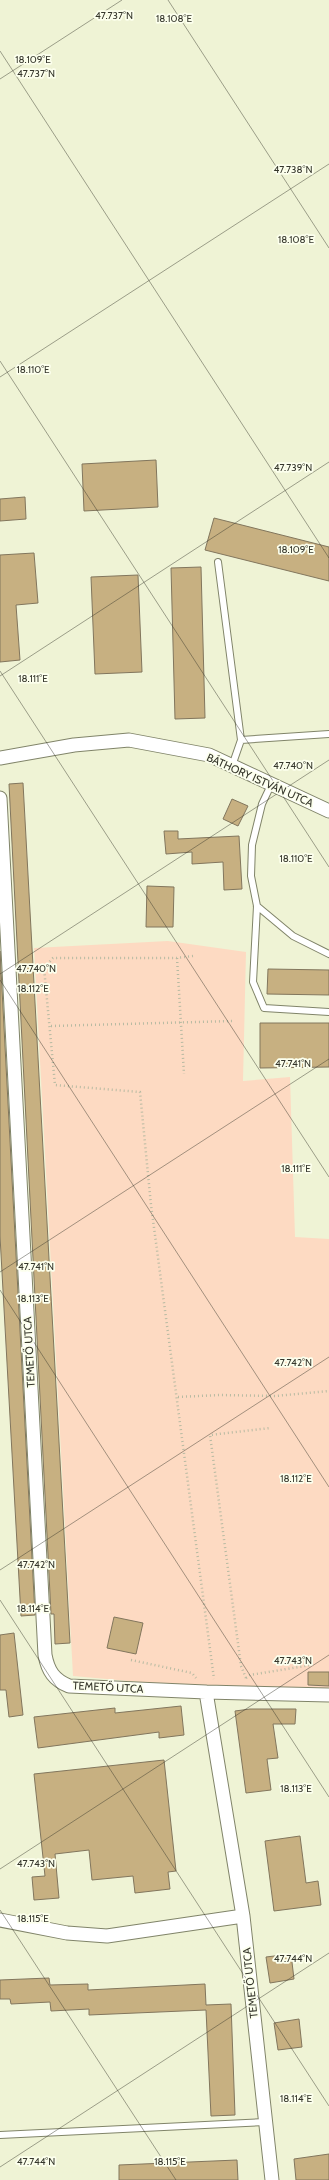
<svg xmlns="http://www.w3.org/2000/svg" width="329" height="2180" font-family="Cabin,sans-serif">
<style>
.green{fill:#fddac2}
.building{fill:#c7b081;stroke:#82765d}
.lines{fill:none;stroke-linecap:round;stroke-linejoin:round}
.service-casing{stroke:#808469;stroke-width:8}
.minor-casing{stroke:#808469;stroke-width:15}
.path{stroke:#b7baa2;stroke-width:2.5;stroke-dasharray:1 3;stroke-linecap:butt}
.service{stroke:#fff;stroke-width:6}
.minor{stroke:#fff;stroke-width:13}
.ticks{fill:none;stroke:#35362b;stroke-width:1;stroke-opacity:0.45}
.labels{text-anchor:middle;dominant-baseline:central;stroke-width:3.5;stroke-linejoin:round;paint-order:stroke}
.street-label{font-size:11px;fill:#35362b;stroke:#fcffed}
.ticks-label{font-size:10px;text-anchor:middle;fill:#35362b;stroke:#fcffed;stroke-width:3.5;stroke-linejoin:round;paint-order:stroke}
</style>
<rect width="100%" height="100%" fill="#eff3d5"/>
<path class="green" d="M168 941 246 952 243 1081 290 1077 295 1237 329 1239V1689H219L73 1676 34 948Z"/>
<path class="building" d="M156 460 158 507 84 511 82 464Z
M25 497 26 519 0 521V499Z
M214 518 329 547V581L205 550Z
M34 553 38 603 16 605 20 660 0 662V555Z
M201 567 205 718 175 719 171 568Z
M138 575 142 672 95 674 91 577Z
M23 783 70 1643 55 1644 54 1614H51L9 784Z
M232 799 248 806 238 826 223 819Z
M164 831H178V839L239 836 242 889 224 890 223 862 192 864V852L166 854Z
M147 886 174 887 173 927H146Z
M0 951 35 1615 21 1616 0 1236Z
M268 969 329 970V995L267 994Z
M260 1023H329V1067L260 1068Z
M114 1617 143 1623 136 1654 107 1648Z
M14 1633 23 1715 9 1717 6 1690H0V1635Z
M308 1672H329V1686L308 1685Z
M181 1706 184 1735 159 1738V1732L38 1748 34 1717 115 1708V1713Z
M250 1709H296L295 1724H273L278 1758 267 1759 271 1790 246 1793 235 1711Z
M164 1760 176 1871 168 1872 170 1889 135 1893 133 1876 92 1880 89 1850 55 1854 59 1898 34 1900 32 1877 45 1876 34 1774Z
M300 1836 306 1883 318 1881 321 1905 274 1911 265 1841Z
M291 1954 294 1979 270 1983 266 1957Z
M49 1978 50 1985 88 1984V1990L205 1984 206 2005 231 2004 235 2115 211 2116 206 2010 89 2015V2009L51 2011 50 2002 11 2004 10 1999H0V1980Z
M299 2019 302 2047 278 2050 274 2023Z
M329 2154V2180H296L294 2159Z
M237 2160 238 2180H119V2165Z"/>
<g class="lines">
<g class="service-casing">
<path id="service" d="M218 562 241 740 232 766
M241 740 329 734
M271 785 262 804 252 845 251 876 257 906 253 982 264 1008 329 1012
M257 906 293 936 329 954
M0 2135 265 2122"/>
</g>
<g class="minor-casing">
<path id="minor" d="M0 758 74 745 129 740 209 755 329 811
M0 798 45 1655C48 1671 54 1680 69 1686L206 1692 243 1916 272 2180
M206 1692 329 1695
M0 1920 67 1933 107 1936 243 1916"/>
</g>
<path class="path" d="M193 956 177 958H53L44 968 55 1085 140 1092 151 1205 214 1679
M177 958 184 1074
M51 1026 233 1021
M178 1397 219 1395 275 1396 329 1391
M131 1660 192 1673 196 1678
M246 1678 241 1666 210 1435 270 1428
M246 1678 250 1675 311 1665"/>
<use href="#service" class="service"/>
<use href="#minor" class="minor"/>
</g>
<path class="ticks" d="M168 0 329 248M0 51 329 558M0 79 122 0M0 361 329 867M0 377 329 164M0 671 329 1177M0 676 329 462M0 974 329 760M0 980 329 1487M0 1272 329 1059M0 1290 329 1797M0 1570 329 1357M0 1600 329 2106M0 1869 329 1655M0 1910 176 2180M0 2167 329 1953"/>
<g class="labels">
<g class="street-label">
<text transform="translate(260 780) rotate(24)">BÁTHORY ISTVÁN UTCA</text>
<text transform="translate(29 1352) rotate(-93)">TEMETŐ UTCA</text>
<text transform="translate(108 1687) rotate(3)">TEMETŐ UTCA</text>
<text transform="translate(250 1983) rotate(-96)">TEMETŐ UTCA</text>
</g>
</g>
<g class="ticks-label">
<text x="114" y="19">47.737°N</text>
<text x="174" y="22">18.108°E</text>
<text x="33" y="63">18.109°E</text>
<text x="36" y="77">47.737°N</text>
<text x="293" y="173">47.738°N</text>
<text x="296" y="243">18.108°E</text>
<text x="33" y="373">18.110°E</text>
<text x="293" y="471">47.739°N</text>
<text x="296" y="553">18.109°E</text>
<text x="33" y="682">18.111°E</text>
<text x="293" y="769">47.740°N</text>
<text x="296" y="862">18.110°E</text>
<text x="36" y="972">47.740°N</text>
<text x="33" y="992">18.112°E</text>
<text x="293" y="1067">47.741°N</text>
<text x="296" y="1172">18.111°E</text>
<text x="36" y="1270">47.741°N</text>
<text x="33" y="1302">18.113°E</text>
<text x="293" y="1366">47.742°N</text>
<text x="296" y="1482">18.112°E</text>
<text x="36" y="1568">47.742°N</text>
<text x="33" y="1612">18.114°E</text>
<text x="293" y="1664">47.743°N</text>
<text x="296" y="1792">18.113°E</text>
<text x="36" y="1867">47.743°N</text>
<text x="33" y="1922">18.115°E</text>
<text x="293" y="1962">47.744°N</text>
<text x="296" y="2102">18.114°E</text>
<text x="36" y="2165">47.744°N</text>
<text x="170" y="2165">18.115°E</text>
</g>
</svg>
